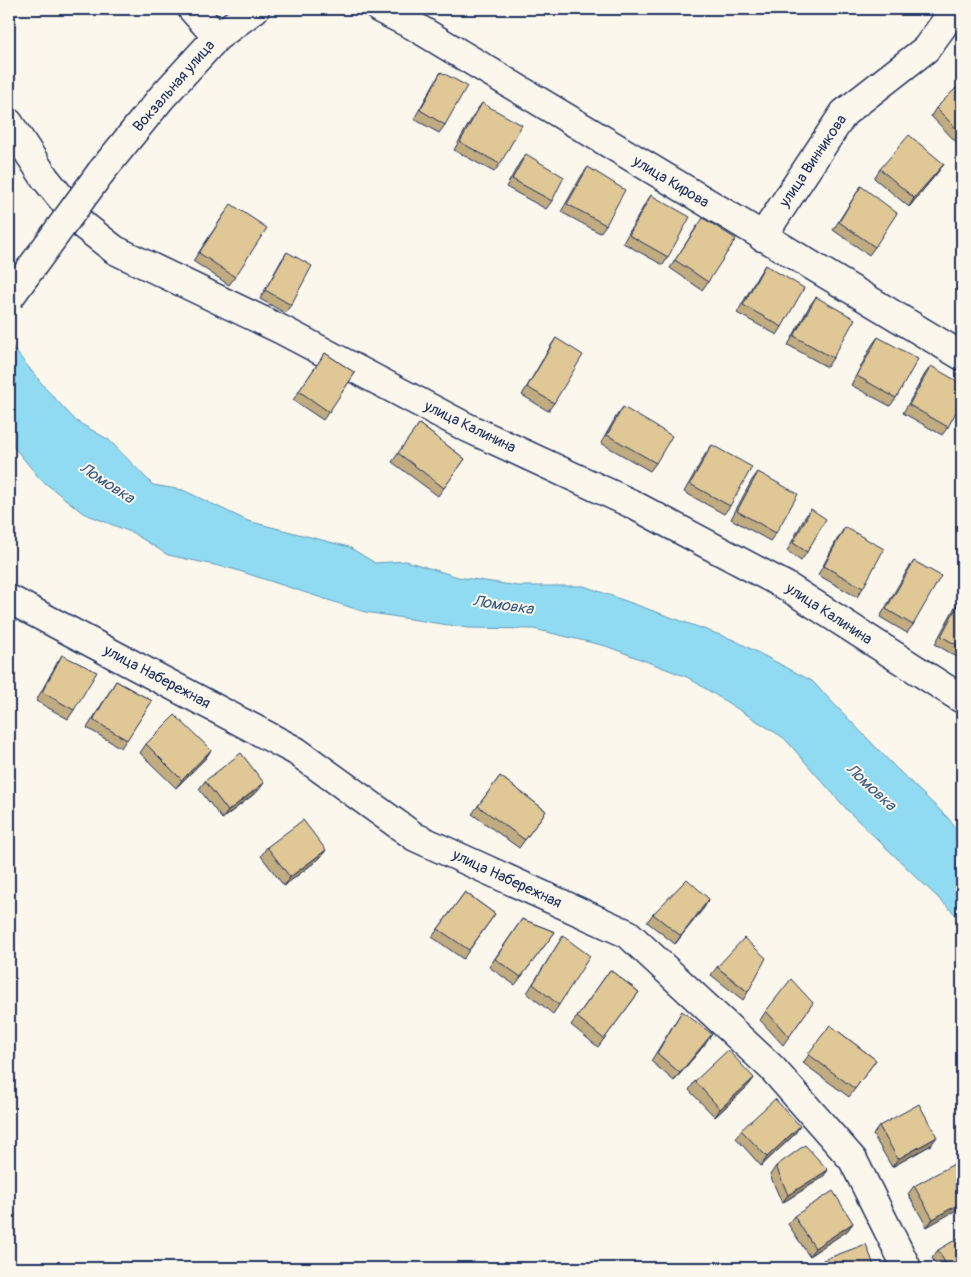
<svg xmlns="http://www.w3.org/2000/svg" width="971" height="1277" font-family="Pangolin,sans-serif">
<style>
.water{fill:#90dbf1;stroke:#6196b6}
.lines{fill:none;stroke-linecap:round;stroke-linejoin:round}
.minor-casing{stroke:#1b2f5e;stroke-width:31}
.minor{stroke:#fbf7ec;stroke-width:28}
.minor-bridge-casing{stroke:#1b2f5e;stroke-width:31;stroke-linecap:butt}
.minor-bridge{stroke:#fbf7ec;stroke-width:28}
.wall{fill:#c1ab81;stroke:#1b2f5e}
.shaded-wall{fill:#9d8b69;stroke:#1b2f5e}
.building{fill:#e0c796;stroke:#1b2f5e}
.labels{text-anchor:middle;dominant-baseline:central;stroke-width:4;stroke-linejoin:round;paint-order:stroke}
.street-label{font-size:15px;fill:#1b2f5e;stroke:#fbf7ec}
.water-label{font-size:16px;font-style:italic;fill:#385a83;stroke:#fbf7ec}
</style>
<rect width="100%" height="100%" fill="#fbf7ec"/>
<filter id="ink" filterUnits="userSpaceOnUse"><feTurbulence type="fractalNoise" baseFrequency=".02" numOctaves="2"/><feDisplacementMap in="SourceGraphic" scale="10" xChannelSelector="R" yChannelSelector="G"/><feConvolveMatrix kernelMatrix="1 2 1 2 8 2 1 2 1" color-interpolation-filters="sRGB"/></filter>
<g filter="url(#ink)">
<path class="water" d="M9 343 47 390 76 421 109 440 153 485 183 490 248 521 349 547 375 563 406 561 458 577 518 586H584L734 640 812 681 894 766 948 818 962 837V921L849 812 784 738 687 677 606 646 534 629 468 628 365 612 233 569 168 555 133 533 83 513 40 479 9 441Z"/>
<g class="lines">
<g class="minor-casing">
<path id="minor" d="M192 9 217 37
M380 9 414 26 962 356
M9 123 45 178 83 225 115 250 282 330 466 427 630 503 786 586 962 699
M101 172 162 97 217 37 255 9
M762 237 844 113 926 49 955 9
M9 599 296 751 415 837 628 934 772 1068 853 1160 907 1268"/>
</g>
<use href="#minor" class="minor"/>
<g class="minor-bridge-casing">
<path id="minor-bridge" d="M9 298 101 172"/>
</g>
<use href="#minor-bridge" class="minor-bridge"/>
</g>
<path class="wall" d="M441 72 445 125 439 133 414 119 436 80Z
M962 82V148L931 116 936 108Z
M482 103 500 164 494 172 454 150 476 111Z
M526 154 552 201 546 209 506 187 520 162Z
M944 164 938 172 909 207 874 178 880 169Z
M588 167 606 225 600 233 561 212 582 175Z
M861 186 875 247 869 255 833 230Z
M651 195 668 257 663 265 623 243 645 204Z
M225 213 235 277 229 285 193 261Z
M697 226 708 282 702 290 670 268Z
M287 252 291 305 285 313 260 299 281 261Z
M765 265 782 327 777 335 737 313 759 274Z
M816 297 833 358 827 367 788 345 810 305Z
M962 300V311L958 308Z
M878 337 896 398 890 406 851 385 872 345Z
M556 338 554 403 548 411 522 395 550 347Z
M325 353 355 373 323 420 293 400Z
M931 366 948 427 942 435 903 413 925 374Z
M623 407 656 463 650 471 601 443 617 415Z
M419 424 465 459 438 496 392 462Z
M712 445 730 506 724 514 684 492 706 453Z
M758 472 776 533 770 541 731 519 752 480Z
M811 509 807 552 801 561 787 551 805 517Z
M845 527 863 588 857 597 818 575 839 536Z
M914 561 913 625 907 633 880 617 908 569Z
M962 597V660L935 644 956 605Z
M62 655 74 710 68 719 36 701 57 663Z
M116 681 152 701 121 748 87 728Z
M146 744 211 750 205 759 176 788 140 753Z
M500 776 546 811 519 848 472 814Z
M205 781 258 791 222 819 199 789Z
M267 847 326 850 320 858 284 886 261 856Z
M465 892 495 914 463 959 432 937Z
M709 899 675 944 647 922 653 914Z
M522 919 555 932 515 985 489 967Z
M563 936 559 1005 553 1014 527 993Z
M717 967 748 992 743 1000 711 975Z
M610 970 639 992 598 1047 571 1025Z
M813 1003 783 1045 760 1020 766 1011Z
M682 1011 706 1043 674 1081 651 1061Z
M830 1025 876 1060 849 1097 803 1063Z
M754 1078 748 1086 715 1117 689 1090 695 1081Z
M879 1126 931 1145 892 1167 873 1135Z
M741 1130 794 1135 761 1166 736 1138Z
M776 1166 828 1170 822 1178 782 1203 770 1175Z
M962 1179 927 1227 908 1194 914 1186Z
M794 1216 853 1223 847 1231 809 1256 788 1224Z
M938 1250 962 1268H938L932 1258Z
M823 1260 875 1268H818Z"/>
<path class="shaded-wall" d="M944 164 938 172 909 207 914 198Z
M211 750 205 759 176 788 182 780Z
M264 783 258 791 222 819 228 811Z
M326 850 320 858 284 886 290 877Z
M709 899 704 908 675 944 681 936Z
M712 1034 706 1043 674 1081 680 1073Z
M754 1078 748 1086 715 1117 720 1109Z
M800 1126 794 1135 761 1166 767 1157Z
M937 1137 931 1145 892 1167 898 1159Z
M828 1170 822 1178 782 1203 788 1195Z
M962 1202V1207L927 1227 933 1219Z
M853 1223 847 1231 809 1256 815 1248Z"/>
<path class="building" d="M441 72 467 86 445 125 420 110Z
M962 82V134L936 108Z
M482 103 522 125 500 164 460 142Z
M909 135 944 164 914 198 880 169Z
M526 154 564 177 552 201 512 179Z
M588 167 625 190 606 225 567 204Z
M861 186 897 213 875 247 839 222Z
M651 195 690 217 668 257 629 235Z
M231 204 267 228 235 277 199 253Z
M703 218 736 239 708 282 675 260Z
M287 252 312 266 291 305 265 290Z
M765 265 804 288 782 327 743 305Z
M816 297 855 319 833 358 794 336Z
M878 337 918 359 896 398 857 376Z
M556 338 583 355 554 403 527 387Z
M325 353 355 373 329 412 299 391Z
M931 366 962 384V401L948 427 909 405Z
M623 407 672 436 656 463 607 435Z
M419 424 465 459 444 488 398 453Z
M712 445 752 467 730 506 690 484Z
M758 472 798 494 776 533 737 511Z
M811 509 826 519 807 552 793 543Z
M845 527 884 549 863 588 824 566Z
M914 561 941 576 913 625 886 609Z
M962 597V648L941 636Z
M62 655 97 672 74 710 42 692Z
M116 681 152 701 127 740 93 720Z
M175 715 211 750 182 780 146 744Z
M241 753 264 783 228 811 205 781Z
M500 776 546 811 525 840 478 806Z
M303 820 326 850 290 877 267 847Z
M687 879 709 899 681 936 653 914Z
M465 892 495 914 469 950 438 929Z
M522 919 555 932 521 977 495 959Z
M563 936 590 956 559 1005 533 984Z
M744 938 766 958 748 992 717 967Z
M610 970 639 992 604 1039 577 1017Z
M791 979 813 1003 789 1037 766 1011Z
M682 1011 712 1034 680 1073 657 1053Z
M830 1025 876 1060 855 1089 808 1054Z
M728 1050 754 1078 720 1109 695 1081Z
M775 1099 800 1126 767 1157 741 1130Z
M919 1104 937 1137 898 1159 879 1126Z
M805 1145 828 1170 788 1195 776 1166Z
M954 1164 962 1179V1202L933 1219 914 1186Z
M833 1191 853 1223 815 1248 794 1216Z
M962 1236V1268H948L938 1250Z
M866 1244 875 1268H826L823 1260Z"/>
</g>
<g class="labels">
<g class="street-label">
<text transform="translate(174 86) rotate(-49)">Вокзальная улица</text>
<text transform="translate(813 161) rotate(-56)">улица Винникова</text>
<text transform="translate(671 182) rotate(31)">улица Кирова</text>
<text transform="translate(470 427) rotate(26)">улица Калинина</text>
<text transform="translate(829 614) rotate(33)">улица Калинина</text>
<text transform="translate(157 677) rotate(28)">улица Набережная</text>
<text transform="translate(507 879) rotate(25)">улица Набережная</text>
</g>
<g class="water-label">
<text transform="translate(107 483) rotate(33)">Ломовка</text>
<text transform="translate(503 605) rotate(8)">Ломовка</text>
<text transform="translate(871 787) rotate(43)">Ломовка</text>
</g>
</g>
<rect width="971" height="1277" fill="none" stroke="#fbf7ec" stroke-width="30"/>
<rect x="15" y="15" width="941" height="1247" fill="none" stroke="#1b2f5e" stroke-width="2" filter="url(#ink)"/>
</svg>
